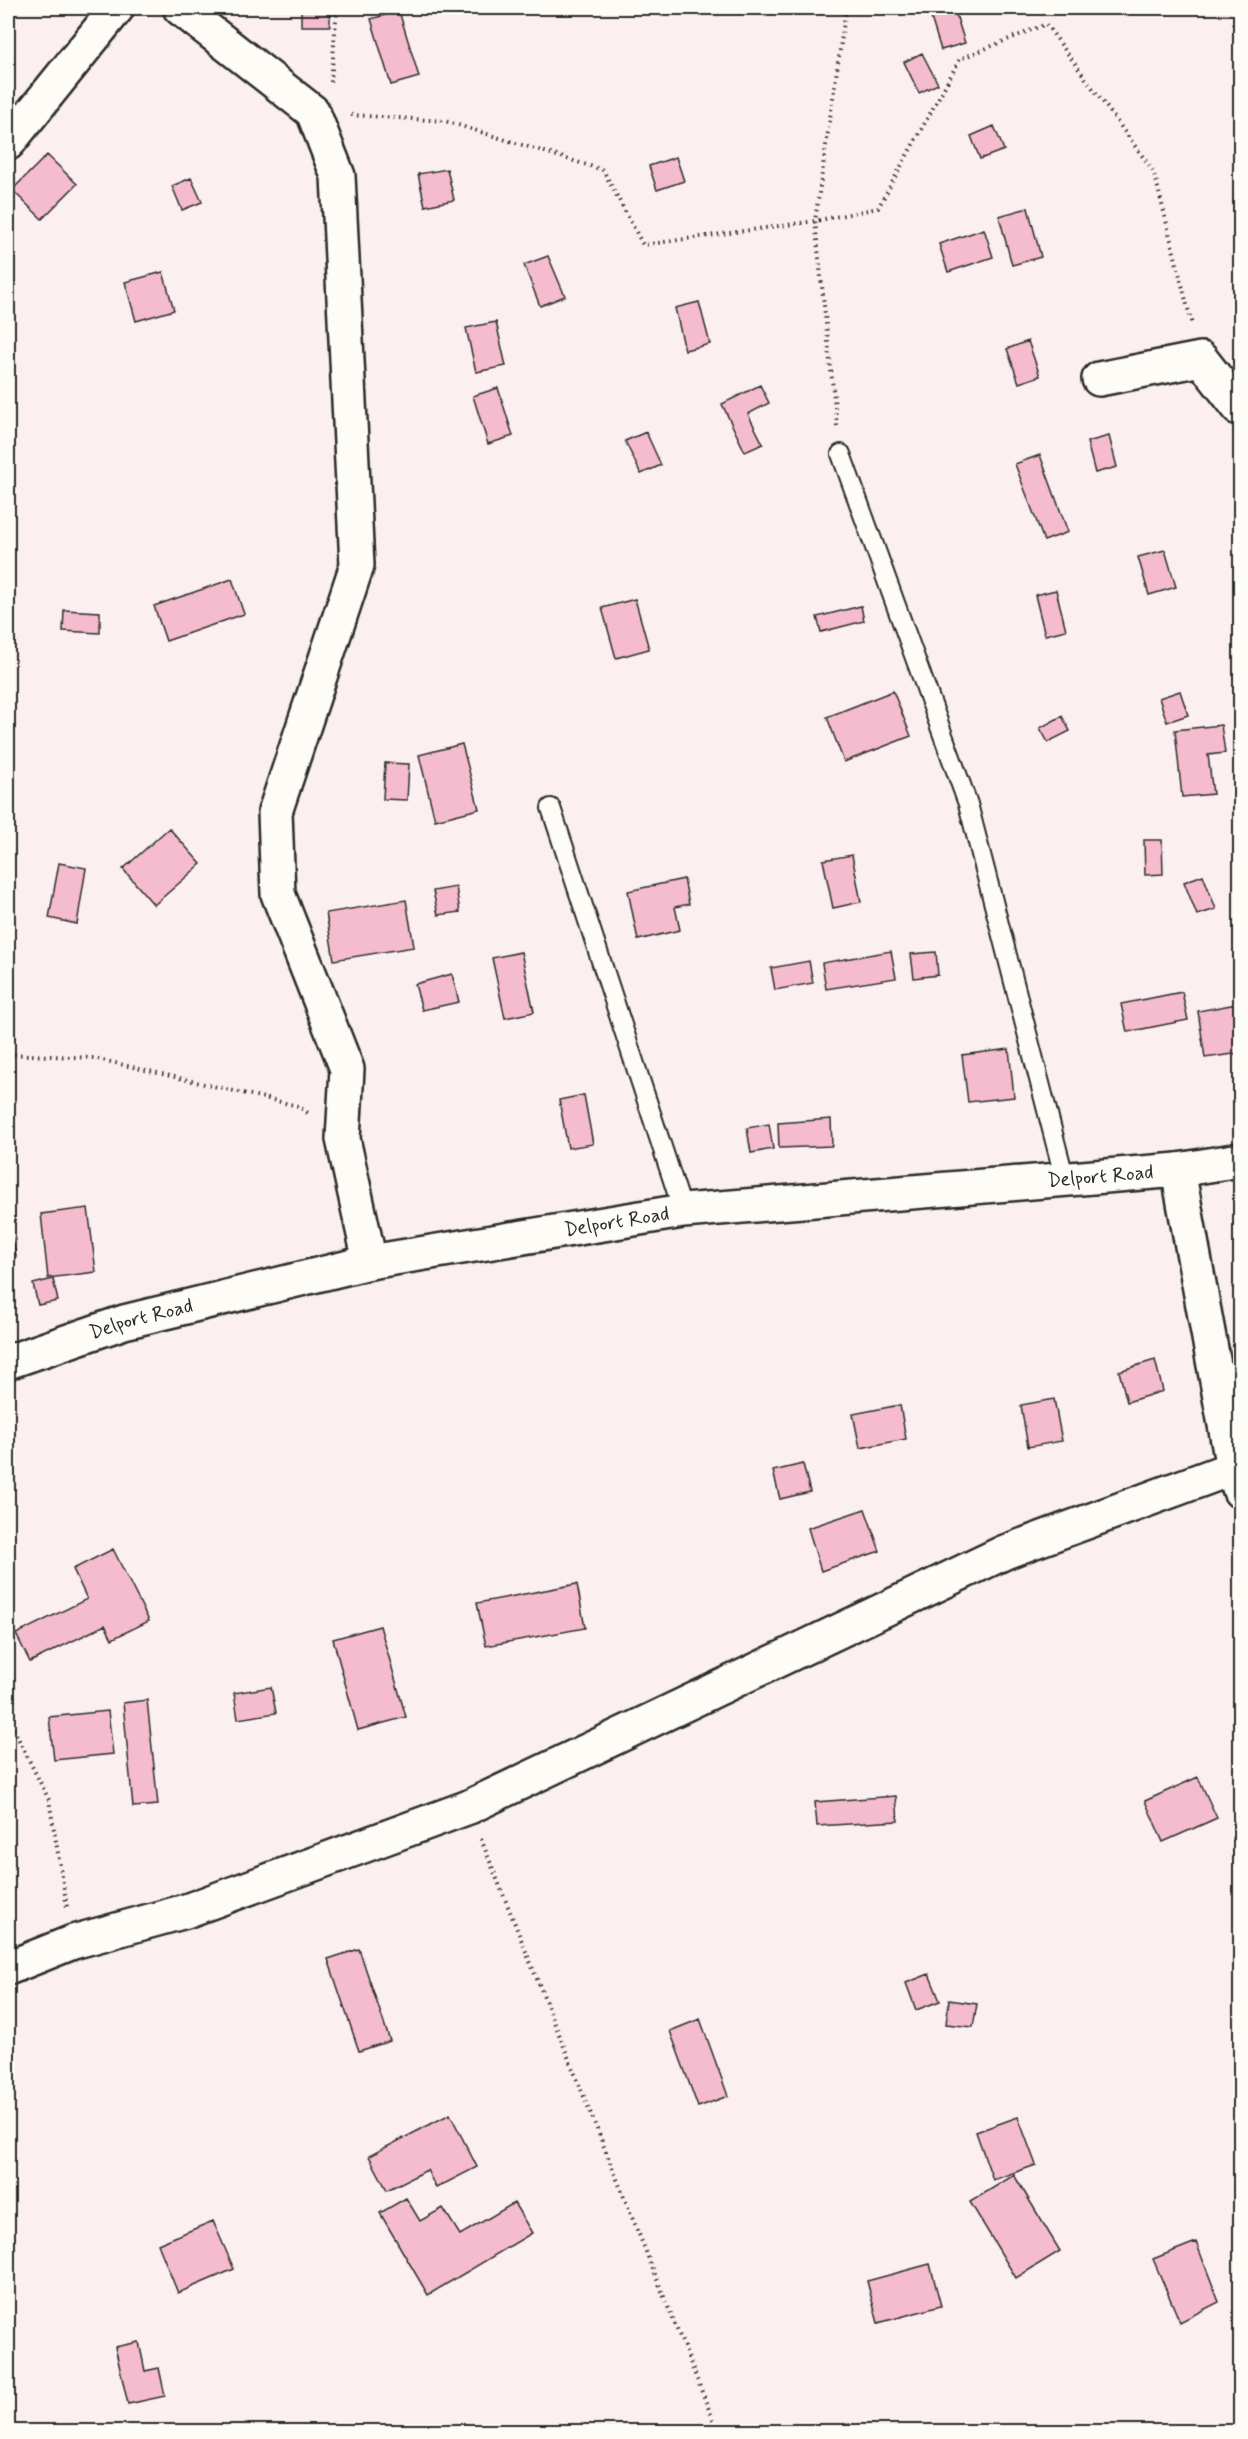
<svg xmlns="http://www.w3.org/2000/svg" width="1248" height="2439" font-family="Mynerve,sans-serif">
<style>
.building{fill:#f5bcd0;stroke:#2b2b2b;stroke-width:1.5}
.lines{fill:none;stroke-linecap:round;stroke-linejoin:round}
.service-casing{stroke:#2b2b2b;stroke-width:22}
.minor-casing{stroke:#2b2b2b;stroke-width:38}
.tertiary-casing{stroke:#2b2b2b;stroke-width:38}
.path{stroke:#2b2b2b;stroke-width:4;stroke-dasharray:1.5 4.5;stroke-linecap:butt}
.service{stroke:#fdfcf7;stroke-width:18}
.minor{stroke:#fdfcf7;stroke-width:33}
.tertiary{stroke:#fdfcf7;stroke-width:33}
.labels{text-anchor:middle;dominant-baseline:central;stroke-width:4.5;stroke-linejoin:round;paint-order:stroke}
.street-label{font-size:20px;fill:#2b2b2b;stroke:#fdfcf7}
</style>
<rect width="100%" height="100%" fill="#fbefef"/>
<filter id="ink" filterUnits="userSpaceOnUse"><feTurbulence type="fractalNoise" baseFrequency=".0167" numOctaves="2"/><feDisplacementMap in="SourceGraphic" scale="12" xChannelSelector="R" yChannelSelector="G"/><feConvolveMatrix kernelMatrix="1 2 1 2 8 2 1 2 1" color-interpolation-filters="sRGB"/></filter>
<g filter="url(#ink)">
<path class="building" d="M301 8H330V26H301Z
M928 8H954L965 43 941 50Z
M399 11 419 77 391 85 371 19Z
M922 53 938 84 919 93 904 62Z
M994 126 1004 150 980 159 971 136Z
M47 155 77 184 42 219 12 190Z
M676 157 684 181 657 190 649 166Z
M447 169 454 200 425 206 418 174Z
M191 178 202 202 182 210 172 186Z
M1028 208 1041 257 1012 265 999 216Z
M984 229 993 257 948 272 939 244Z
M548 256 565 296 540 306 524 265Z
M163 272 174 310 136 321 125 282Z
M699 302 710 344 685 350 675 308Z
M496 322 506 366 476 372 466 328Z
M1028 341 1040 376 1019 383 1007 349Z
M760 385 769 403 748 414 763 444 745 452 722 404Z
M498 388 513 436 488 444 473 396Z
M646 432 661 465 641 474 625 441Z
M1109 436 1117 467 1095 473 1087 442Z
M1040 455 1068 532 1044 541 1015 464Z
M1165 550 1176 587 1149 595 1138 557Z
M232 579 244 614 166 641 154 606Z
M1056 590 1066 630 1045 635 1035 595Z
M635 599 649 649 616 658 602 608Z
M861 606 864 621 821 632 817 617Z
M64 610 100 612V633L63 631Z
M893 691 911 736 844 762 827 717Z
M1180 691 1188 715 1167 722 1159 698Z
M1062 716 1070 731 1048 742 1040 728Z
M1221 725 1225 753 1208 755 1213 794 1182 797 1175 730Z
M462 744 479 809 435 820 419 755Z
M385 763 409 764 407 800 383 799Z
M169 828 201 864 154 905 123 869Z
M1144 840H1162L1163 874 1145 875Z
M852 855 861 902 833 908 823 860Z
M59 863 86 868 77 924 49 918Z
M1203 875 1216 909 1197 915 1184 882Z
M684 879 689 904 675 907 680 930 638 940 628 891Z
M456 887 460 912 438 915 433 891Z
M406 900 414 947 334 960 326 913Z
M891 951 896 978 826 989 822 963Z
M521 952 534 1012 505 1018 492 958Z
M936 952 938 975 914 978 911 954Z
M809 961 813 983 775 990 771 968Z
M452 974 459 1002 422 1010 415 984Z
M1182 992 1188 1020 1127 1032 1121 1004Z
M1237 1004 1240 1026V1053L1205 1058 1198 1011Z
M1009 1049 1014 1097 968 1102 962 1055Z
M584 1095 593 1144 568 1148 559 1100Z
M831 1119 832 1146 779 1148 778 1123Z
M769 1124 773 1149 751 1153 747 1128Z
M88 1208 96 1272 48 1278 41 1214Z
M8 1216 16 1256 8 1257Z
M53 1279 58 1301 38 1305 33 1284Z
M1155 1360 1163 1391 1127 1402 1119 1371Z
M1054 1399 1062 1441 1028 1447 1021 1405Z
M900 1405 906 1439 860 1448 853 1414Z
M803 1464 810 1492 780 1499 773 1471Z
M865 1509 880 1551 821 1571 808 1528Z
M113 1549 149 1621 112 1639 105 1625 30 1662 16 1634 87 1599 73 1569Z
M577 1584 585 1628 486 1646 477 1603Z
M380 1626 406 1717 358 1730 333 1639Z
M271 1687 276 1713 238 1719 234 1693Z
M147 1700 158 1805 133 1807 123 1703Z
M108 1711 113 1754 54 1760 49 1717Z
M1198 1777 1217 1818 1163 1842 1145 1801Z
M896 1796 898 1821 817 1826 815 1802Z
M359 1949 390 2041 359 2051 328 1959Z
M929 1974 940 2001 916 2010 906 1983Z
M949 2000 977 2004 973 2027 946 2024Z
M700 2019 728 2096 698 2107 670 2031Z
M450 2114 477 2167 436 2188 427 2170 387 2190 369 2156Z
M1018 2117 1036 2165 993 2180 976 2132Z
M1014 2175 1060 2251 1016 2278 970 2202Z
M406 2198 420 2221 443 2208 460 2235 514 2203 532 2233 428 2295 380 2213Z
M213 2221 234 2269 178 2293 158 2244Z
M1196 2242 1219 2302 1180 2322 1153 2259Z
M930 2264 941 2306 878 2323 867 2281Z
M139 2342 145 2371 159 2368 165 2396 128 2404 115 2347Z"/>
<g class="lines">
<g class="service-casing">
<path id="service" d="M841 454 968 804 1065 1180
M551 808 683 1211"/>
</g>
<g class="minor-casing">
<path id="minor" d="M180 8 313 112 338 176 357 565 275 812 278 894 347 1069 343 1139 370 1262
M8 143 117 8
M1099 379 1201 359 1240 409
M8 1968 73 1942 186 1911 469 1807 1005 1552 1233 1468"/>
</g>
<g class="tertiary-casing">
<g id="tertiary">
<path d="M1178 1170 1233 1468 1240 1491"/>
<path id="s1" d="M8 1362 124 1322 370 1262 683 1211 1178 1170 1240 1160"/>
</g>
</g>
<path class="path" d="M331 82 337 8
M351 115 445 121 603 170 643 245 815 221 878 208 960 59 1046 24 1154 172 1192 325
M837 426 815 221 846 8
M8 1054 94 1058 298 1106 308 1113
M8 1718 49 1800 67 1907
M481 1839 718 2432"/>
<use href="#service" class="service"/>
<use href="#minor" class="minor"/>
<use href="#tertiary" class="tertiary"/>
</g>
</g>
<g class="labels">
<g class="street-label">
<text stroke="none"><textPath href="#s1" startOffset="1112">Delport Road</textPath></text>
<text stroke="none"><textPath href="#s1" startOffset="626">Delport Road</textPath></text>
<text stroke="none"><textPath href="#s1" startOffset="140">Delport Road</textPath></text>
</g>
</g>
<rect width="1248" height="2439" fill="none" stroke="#fdfcf7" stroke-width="30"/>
<rect x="15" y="15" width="1218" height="2409" fill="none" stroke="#2b2b2b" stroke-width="2" filter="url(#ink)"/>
</svg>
